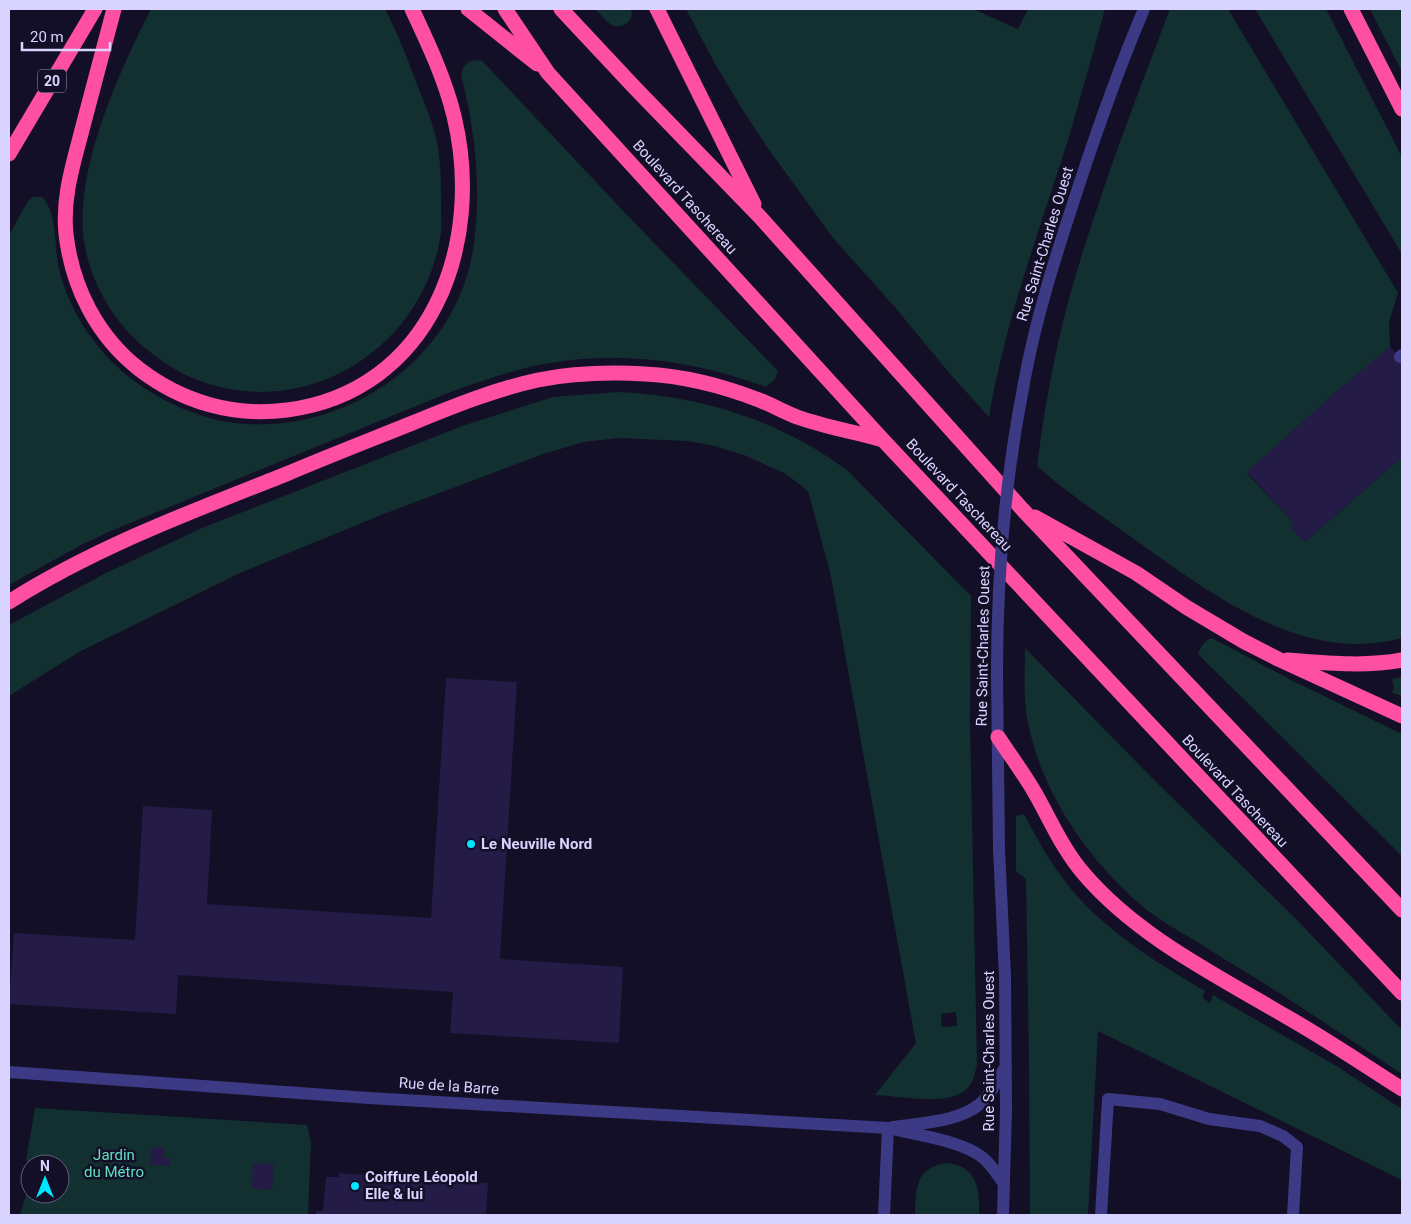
<svg xmlns="http://www.w3.org/2000/svg" width="1411" height="1224" font-family="Roboto,sans-serif">
<style>
.green{fill:#12302f;fill-rule:evenodd}
.building{fill:#241b47}
.lines{fill:none;stroke-linecap:round;stroke-linejoin:round}
.minor{stroke:#3d3a85;stroke-width:12}
.highway{stroke:#ff4fa3;stroke-width:15}
.minor-bridge{stroke:#3d3a85;stroke-width:12}
.poi-dot{fill:#00e5ff;stroke:#130f26;stroke-width:2}
.labels{text-anchor:middle;dominant-baseline:central;stroke-width:5;stroke-linejoin:round;paint-order:stroke}
.shield{fill:#130f26;stroke:#9e99be;stroke-width:1}
.shield-label{font-size:14px;font-weight:bold;fill:#d9d4ff}
.street-label{font-size:15px;fill:#d9d4ff;stroke:#130f26}
.poi-label{font-size:15px;font-weight:bold;fill:#d9d4ff;stroke:#130f26;text-anchor:start}
.park-label{font-size:15px;fill:#5fe0c0;stroke:#130f26}
</style>
<rect width="100%" height="100%" fill="#130f26"/>
<path class="green" d="M151 9H385C398 34 408 60 418 87 425 104 432 121 436 138 441 159 441 182 441 203 441 213 442 223 441 233 425 343 316 417 209 384 185 377 163 363 144 347 113 321 90 282 84 241 74 169 119 72 151 9Z
M595 9H631C635 21 621 31 610 24 605 20 600 13 595 9Z
M686 9H973L1018 29 1028 9H1105C1093 52 1081 96 1068 140 1039 232 1005 321 989 417L951 375 893 305 833 238 767 147 739 104 714 62Z
M1170 9H1228L1398 293 1389 322 1390 347 1374 361 1396 385 1402 379V445L1345 384 1247 473 1293 522 1292 528 1305 542 1402 457V638C1303 665 1211 594 1134 539 1101 515 1067 493 1037 466 1044 411 1054 355 1068 302 1096 202 1133 106 1170 9Z
M1255 9H1326L1402 157V254Z
M1370 9H1402V72Z
M473 60 482 61 488 67 627 215 778 371 775 379 766 387C698 362 627 351 556 362 521 367 487 379 453 391L113 530 81 545 9 585V235L28 201 33 197H42C58 213 54 248 59 269 70 313 97 353 133 380 163 403 209 423 247 424 336 429 425 377 460 295 487 234 478 137 461 75 463 67 465 63 473 60Z
M619 392C702 396 782 421 848 471L971 596 970 722 977 1065C974 1076 973 1086 963 1092 945 1105 897 1096 875 1095L916 1043 830 572 808 491 786 474 744 455 711 445 687 441 618 438 584 442 543 454 381 515 240 573 79 652 9 696V625L106 573 202 528 465 425 553 397ZM956 1012 957 1026 942 1027 941 1014Z
M1212 638 1291 680 1402 734V856L1198 654C1201 646 1204 641 1212 638Z
M1025 648 1153 779 1298 921 1402 1030V1074C1354 1042 1306 1010 1257 979 1237 967 1216 954 1196 941 1180 932 1163 922 1148 911 1091 864 1043 797 1028 723 1023 699 1025 673 1025 648Z
M1402 677V696L1392 693 1394 687 1392 679Z
M1024 814C1036 837 1048 859 1064 880 1100 928 1154 961 1205 991L1202 997 1210 1003 1213 995 1338 1067 1402 1109V1180L1098 1031 1088 1215H1030L1029 1061 1026 879 1016 871V816Z
M35 1108 307 1125 311 1142 308 1215H20L30 1182V1194H60V1164H30L26 1160Z
M945 1163C977 1165 980 1188 979 1215H915C916 1189 915 1169 945 1163Z"/>
<path class="building" d="M1390 347 1402 359V457L1305 542 1291 528 1293 522 1247 472 1345 384Z
M446 678 517 682 500 959 623 967 619 1043 450 1033 453 992 178 975 176 1014 9 1004 14 933 135 940 143 806 212 810 207 904 431 918Z
M151 1147 165 1148 164 1158H171L170 1166 150 1165Z
M253 1163 274 1164 272 1190 252 1188Z
M339 1173 488 1183 486 1215H316V1211H323L326 1177H339Z"/>
<g class="lines">
<path class="minor" d="M1400 357 1402 355
M1024 383C1036 316 1057 252 1078 188 1098 127 1119 68 1144 9
M997 673 999 849 1005 976 1006 1109 1003 1215
M9 1072 369 1098 888 1128C916 1135 959 1140 982 1157 991 1164 997 1174 1004 1184
M893 1127C921 1123 965 1122 985 1099 993 1090 999 1077 1006 1066
M884 1215 888 1128
M1101 1215 1108 1099 1160 1104 1209 1119 1260 1126 1283 1136 1297 1147 1293 1215"/>
<path class="highway" d="M114 9C104 48 93 87 83 126 74 162 62 196 66 234 72 287 97 336 139 369 182 402 233 417 287 410 431 391 485 245 454 116 445 79 428 43 412 9
M468 9 537 64
M505 9 548 73 883 440 1402 993
M561 9 635 88 760 217 1023 510 1402 910
M657 9 754 204
M1351 9 1402 109
M9 154 95 9
M1035 517 1136 573 1186 607 1243 641 1278 659 1402 716
M9 602C94 548 190 512 284 475 324 458 365 442 405 426 449 408 492 390 538 380 573 373 609 372 645 374 684 376 723 386 759 400 772 405 784 412 797 417 825 427 855 432 883 440
M1287 660C1326 663 1364 667 1402 660
M998 737C1010 755 1024 774 1035 793 1051 821 1063 850 1084 874 1138 937 1216 975 1287 1017 1326 1039 1364 1065 1402 1089"/>
<path class="minor-bridge" d="M997 673C997 575 1005 479 1024 383"/>
</g>
<g class="poi-dot">
<circle cx="471" cy="844" r="5"/>
<circle cx="355" cy="1186" r="5"/>
</g>
<g class="labels">
<rect class="shield" x="38" y="69.5" width="28" height="23" rx="4"/>
<g class="shield-label">
<text x="52" y="81">20</text>
</g>
<g class="street-label">
<text transform="translate(685 197) rotate(48)">Boulevard Taschereau</text>
<text transform="translate(1045 244) rotate(-73)">Rue Saint-Charles Ouest</text>
<text transform="translate(959 495) rotate(47)">Boulevard Taschereau</text>
<text transform="translate(983 646) rotate(-89)">Rue Saint-Charles Ouest</text>
<text transform="translate(1235 791) rotate(47)">Boulevard Taschereau</text>
<text transform="translate(989 1051) rotate(-90)">Rue Saint-Charles Ouest</text>
<text transform="translate(449 1086) rotate(4)">Rue de la Barre</text>
</g>
<g class="poi-label">
<text x="481" y="844">Le Neuville Nord</text>
<text x="365" y="1177">Coiffure Léopold<tspan x="365" dy="17">Elle &amp; lui</tspan></text>
</g>
<g class="park-label">
<text x="114" y="1155">Jardin<tspan x="114" dy="17">du Métro</tspan></text>
</g>
</g>
<rect width="1411" height="1224" fill="none" stroke="#d9d4ff" stroke-width="20"/>
<g transform="translate(45 1179)"><circle r="24" fill="#130f26" stroke="#625e7d"/>
<path d="M0-4L9 19L0 12L-9 19Z" fill="#00e5ff"/>
<text y="-8" font-size="14" font-weight="bold" text-anchor="middle" fill="#d9d4ff">N</text>
</g>
<path d="M22 42v8h88v-8" fill="none" stroke="#d9d4ff" stroke-width="2.5"/>
<text x="30" y="42" font-size="15" fill="#d9d4ff" stroke="#130f26" stroke-width="4" paint-order="stroke">20 m</text>
</svg>
